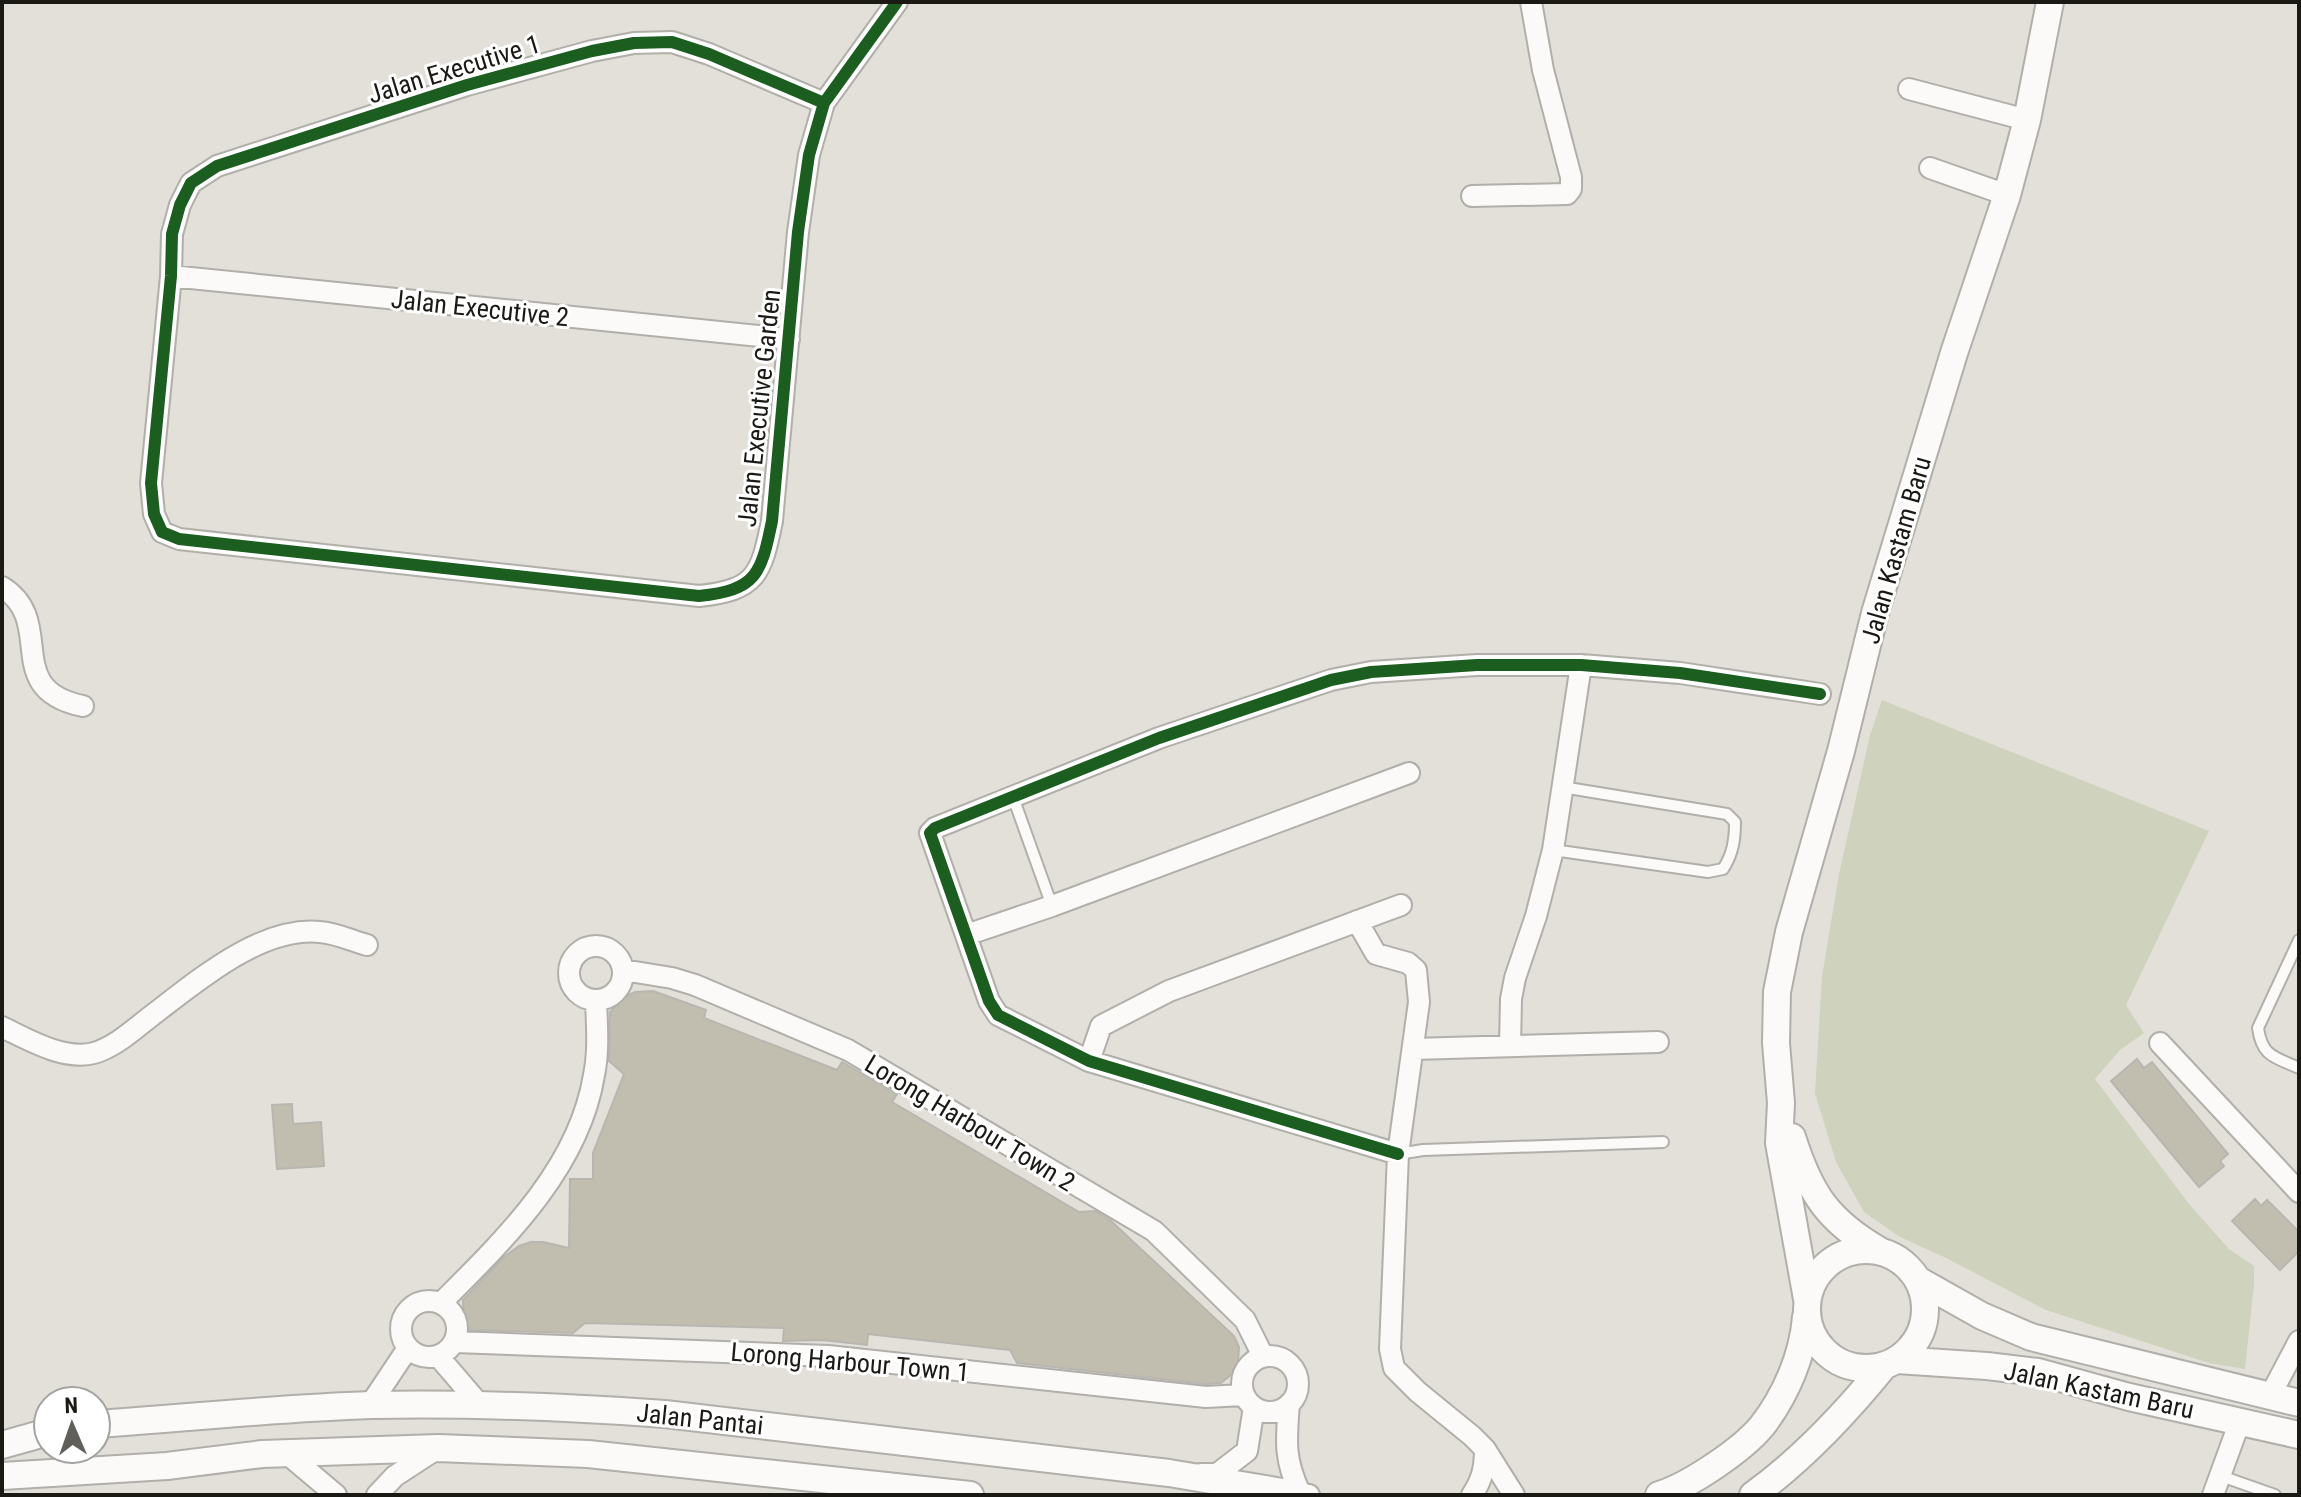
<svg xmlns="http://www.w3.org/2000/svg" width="2301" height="1497" font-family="'Roboto Condensed',sans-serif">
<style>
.green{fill:#cfd2bd}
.building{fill:#c1beb0;stroke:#b8b6b0;stroke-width:2}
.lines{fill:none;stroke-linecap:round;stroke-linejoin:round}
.service-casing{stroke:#b0afa9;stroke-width:14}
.minor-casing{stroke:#b0afa9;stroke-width:24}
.tertiary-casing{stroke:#b0afa9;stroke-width:30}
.service{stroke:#fbfaf9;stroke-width:10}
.minor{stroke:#fbfaf9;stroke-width:20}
.tertiary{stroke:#fbfaf9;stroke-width:26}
.cycleway-casing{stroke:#fff;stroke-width:17}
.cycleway{stroke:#1b5e20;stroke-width:12}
.labels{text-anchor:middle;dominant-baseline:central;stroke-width:6;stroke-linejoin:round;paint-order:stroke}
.street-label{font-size:26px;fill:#1a1914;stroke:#fff}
</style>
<rect width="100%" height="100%" fill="#e2e0d8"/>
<path class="green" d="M1882 700 2209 831 2126 1005 2144 1033 2120 1050 2095 1079 2189 1204 2229 1249 2254 1266V1284L2245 1369 2209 1363 2046 1310 1944 1257 1900 1237 1864 1212 1836 1162 1815 1093 1822 977 1839 874 1870 735Z"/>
<path class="building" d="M653 991 706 1010 704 1018 837 1070 842 1062 897 1094 892 1102 1079 1212 1095 1211 1110 1220 1234 1336 1239 1347 1238 1363 1233 1373 1221 1383 1206 1384 1017 1363 1010 1350 868 1334 867 1345 822 1340 783 1341 784 1328 585 1323 573 1333 470 1330 464 1322 463 1300 504 1257 519 1246 531 1242H543L569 1248 570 1179H593V1153L624 1074 609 1061 610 1012 626 996 635 992Z
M2137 1059 2144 1068 2152 1062 2228 1154 2220 1161 2224 1166 2199 1187 2111 1081Z
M292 1104 293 1124 321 1122 324 1166 277 1169 272 1105Z
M2255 1199 2261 1206 2267 1200 2299 1232V1251L2280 1270 2232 1221Z"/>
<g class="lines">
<g class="service-casing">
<path id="service" d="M1013 797 1052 906
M1553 850 1708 872 1723 869C1733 854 1735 839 1735 822L1727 814 1562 787
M2299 940 2258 1028C2262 1057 2275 1057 2299 1068
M1398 1154 1423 1150 1663 1142
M2221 1476 2275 1495"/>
</g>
<g class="minor-casing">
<path id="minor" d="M1909 89 2027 120
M824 103 709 54 672 42 634 43 592 51 467 85 217 166 191 183 180 205 172 234 171 276 151 483 154 514 162 532 179 539 699 596C756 590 761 575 772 521L798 232 809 155 824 103 897 2
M1930 168 2007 195
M1472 196 1567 194 1571 189V177L1543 70 1531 2
M171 276 789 339
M2 587C58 622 0 689 83 706
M1357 921 1376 954 1408 963 1416 970 1419 1002 1398 1154 1390 1349 1394 1368 1418 1392 1472 1436 1485 1449 1514 1495
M966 935 1052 906 1409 773
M569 973a27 27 0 1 1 54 0a27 27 0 1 1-54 0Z
M623 970 672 978 695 985 848 1050 1154 1231 1245 1320 1263 1356
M2 1027C27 1039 64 1061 94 1053 115 1047 133 1030 150 1017 196 982 260 926 320 932 336 933 352 941 367 945
M2160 1043 2299 1192
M1510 1046 1511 999 1515 978 1536 916 1553 850 1581 665
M1413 1049 1658 1042
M1089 1061 1101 1026 1169 991 1401 905
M1398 1154 1089 1061 998 1015 989 1001 930 833 935 828 1159 738 1331 680 1371 672 1477 665H1581L1680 673 1820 694
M401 1329a28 28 0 1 1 56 0a28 28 0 1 1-56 0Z
M441 1303C505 1239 579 1168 594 1075 599 1051 597 1026 596 1001
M455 1342 828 1356 1206 1397 1243 1395
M1242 1384a28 28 0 1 1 56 0a28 28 0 1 1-56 0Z
M438 1356 480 1405
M2270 1396 2299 1341
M1289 1404C1286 1441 1284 1459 1300 1493L1309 1495
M370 1405 408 1348
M285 1452 336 1495
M1201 1474H1217L1247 1451 1254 1407
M377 1495 395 1476 438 1448
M1472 1495C1482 1480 1485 1468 1485 1449
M2213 1495 2240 1421"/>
</g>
<g class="tertiary-casing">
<path id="tertiary" d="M1792 1137C1810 1194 1828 1221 1880 1251
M1807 1309a59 59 0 1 1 118 0a59 59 0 1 1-118 0Z
M1918 1280 1982 1316 2031 1337 2299 1403
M1807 1299 1779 1143 1781 1103 1776 1043 1777 992 1789 932 1841 751 1875 613 1954 353 2007 195 2027 120 2050 2
M1897 1360 1987 1366 2038 1372 2129 1397 2299 1435
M96 1424C187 1418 279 1408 371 1405 469 1403 567 1407 665 1414L1169 1473 1300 1495
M2 1445 48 1432
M2 1476 167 1466 262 1454 438 1448 588 1454 970 1495
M1659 1495C1689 1486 1742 1450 1762 1426 1786 1395 1803 1355 1806 1317
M1753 1495C1803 1459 1845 1414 1884 1366"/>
</g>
<use href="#service" class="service"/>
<use href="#minor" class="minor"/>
<use href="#tertiary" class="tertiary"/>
<g class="cycleway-casing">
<path id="cycleway" d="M824 103 709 54 672 42 634 43 592 51 467 85 217 166 191 183 180 205 172 234 171 276 151 483 154 514 162 532 179 539 699 596C756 590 761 575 772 521L798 232 809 155 824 103 897 2
M1398 1154 1089 1061 998 1015 989 1001 930 833 935 828 1159 738 1331 680 1371 672 1477 665H1581L1680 673 1820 694"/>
</g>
<use href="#cycleway" class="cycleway"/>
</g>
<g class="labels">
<g class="street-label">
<text transform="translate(454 69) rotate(-17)">Jalan Executive 1</text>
<text transform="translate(480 308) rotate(6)">Jalan Executive 2</text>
<text transform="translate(759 408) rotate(-84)">Jalan Executive Garden</text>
<text transform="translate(1896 550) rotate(-74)">Jalan Kastam Baru</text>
<text transform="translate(970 1123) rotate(31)">Lorong Harbour Town 2</text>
<text transform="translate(850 1362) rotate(5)">Lorong Harbour Town 1</text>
<text transform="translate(2099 1390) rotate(12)">Jalan Kastam Baru</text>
<text transform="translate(700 1419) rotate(6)">Jalan Pantai</text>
</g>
</g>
<rect width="2301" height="1497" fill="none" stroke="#1a1914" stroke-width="8"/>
<g transform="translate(72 1425) rotate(358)"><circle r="38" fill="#ffffff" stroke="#a3a3a1" stroke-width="2"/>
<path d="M0-6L14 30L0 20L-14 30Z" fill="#605f59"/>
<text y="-12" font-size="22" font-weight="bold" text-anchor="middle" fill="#1a1914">N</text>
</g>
</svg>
